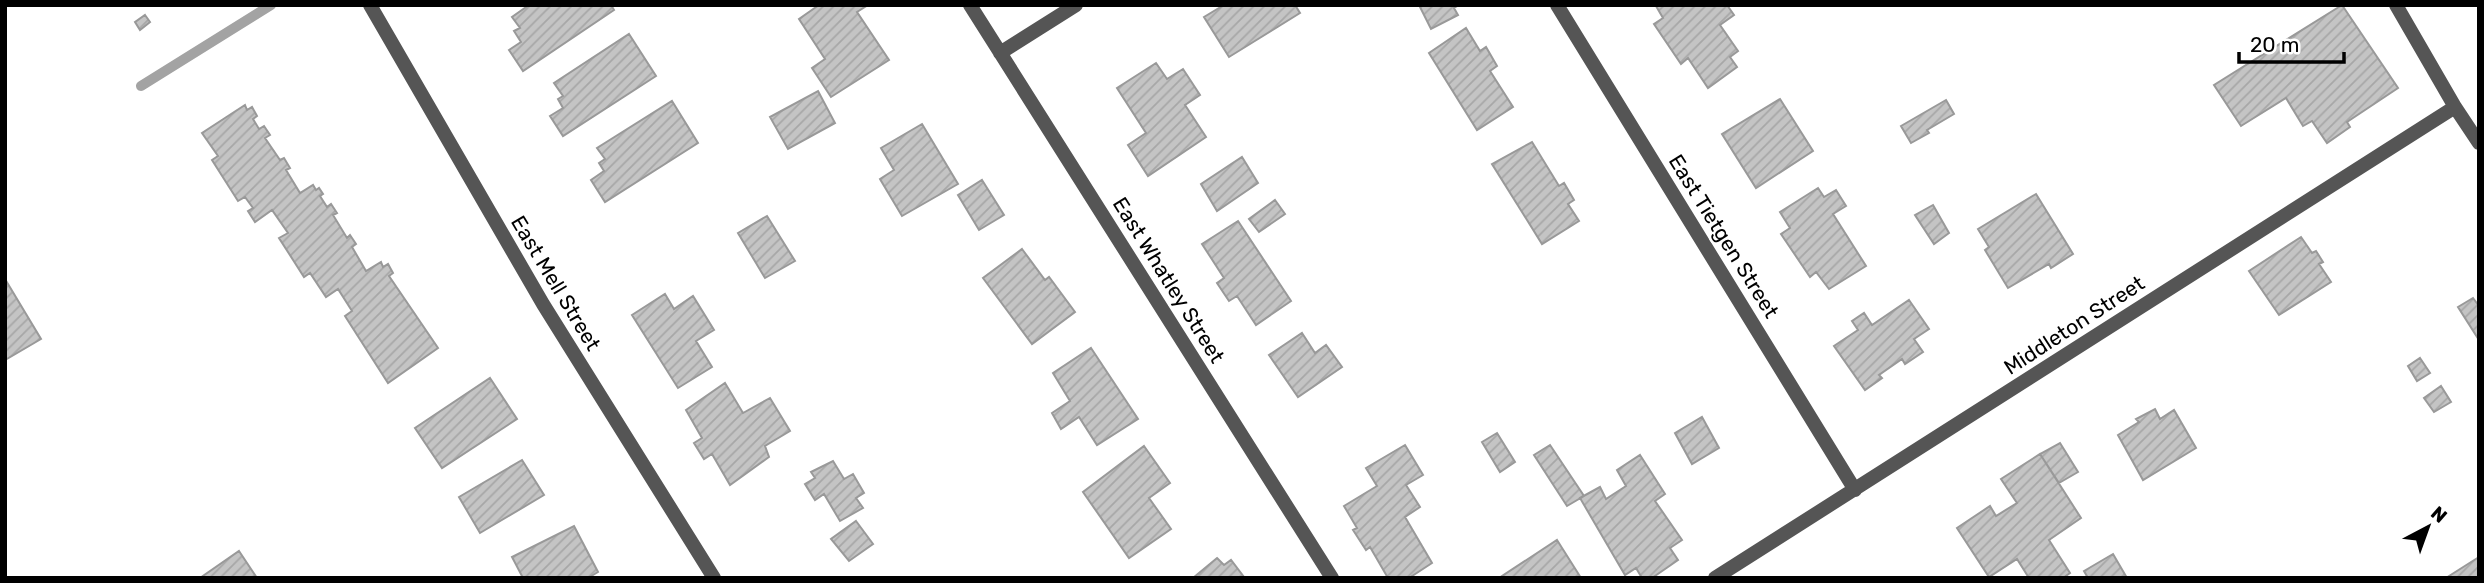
<svg xmlns="http://www.w3.org/2000/svg" width="2484" height="583" font-family="Rubik,sans-serif">
<style>
.lines{fill:none;stroke-linecap:round;stroke-linejoin:round}
.stream{stroke:#a3a3a3;stroke-width:10}
.building{fill:url(#building-hatch);stroke:#999;stroke-width:2}
.minor{stroke:#555;stroke-width:14}
.labels{text-anchor:middle;dominant-baseline:central;stroke-width:5;stroke-linejoin:round;paint-order:stroke}
.street-label{font-size:21px;fill:#000;stroke:#fff}
</style>
<defs>
<pattern id="building-hatch" width="6" height="6" patternUnits="userSpaceOnUse" patternTransform="scale(1.75)"><rect width="6" height="6" fill="#c4c4c4"/><path d="M-1 1l2-2M0 6l6-6M5 7l2-2" fill="none" stroke="#a7a7a7"/></pattern>
</defs>
<rect width="100%" height="100%" fill="#fff"/>
<g class="lines">
<path class="stream" d="M141 86 271 5"/>
</g>
<path class="building" d="M529 5H611L614 10 523 71 509 50 521 42 514 31 520 28 512 17Z
M819 5H868L857 12 889 60 831 97 812 68 825 59 799 19Z
M1224 5H1295L1300 13 1229 57 1204 17Z
M1419 5H1459L1454 8 1458 15 1431 29Z
M1727 5 1734 15 1720 25 1738 51 1730 57 1737 67 1708 88 1688 58 1681 64 1654 24 1663 18 1656 6Z
M2342 5 2398 88 2347 122 2350 127 2327 143 2312 121 2303 126 2286 98 2241 126 2214 85Z
M145 15 150 22 140 30 135 22Z
M1466 28 1480 51 1486 47 1497 66 1490 71 1513 107 1477 130 1429 53Z
M629 34 656 76 563 136 550 116 563 108 558 99 563 96 554 83Z
M1156 63 1167 79 1183 69 1200 95 1185 105 1206 137 1148 176 1128 145 1146 133 1117 88Z
M818 91 835 123 788 149 770 117Z
M1780 99 1813 151 1756 188 1722 134Z
M1946 100 1954 114 1927 130 1929 133 1911 143 1901 126Z
M672 101 698 143 605 202 591 180 604 171 599 163 605 159 597 148Z
M245 105 247 110 252 107 257 116 253 119 259 129 264 126 270 135 265 138 280 160 284 158 290 168 286 170 300 193 313 185 316 190 319 188 323 194 320 196 327 207 331 204 337 213 333 215 347 238 350 235 356 244 352 247 366 271 381 262 383 267 388 264 393 273 389 276 438 348 388 383 345 316 352 311 338 289 326 297 310 273 304 277 279 238 288 233 272 210 255 222 248 211 253 208 245 197 238 201 212 160 218 156 202 133Z
M922 124 958 184 902 216 880 179 894 170 881 148Z
M1532 142 1559 186 1564 183 1574 200 1568 204 1579 221 1542 244 1492 164Z
M1242 157 1258 183 1217 211 1201 184Z
M982 180 1004 215 979 230 958 195Z
M1818 188 1824 197 1836 190 1846 206 1833 214 1866 266 1829 289 1816 272 1810 277 1781 234 1790 228 1780 212Z
M2036 194 2073 254 2051 268 2049 264 2008 288 1985 250 1989 247 1978 229Z
M1275 200 1285 214 1259 232 1249 219Z
M1933 205 1949 233 1934 244 1915 215Z
M767 216 795 261 765 278 738 233Z
M1238 221 1291 301 1256 325 1237 296 1229 301 1217 283 1224 278 1202 244Z
M2301 237 2312 253 2316 251 2323 262 2319 264 2331 282 2279 315 2249 271Z
M1022 249 1045 280 1049 277 1075 312 1032 344 983 278Z
M5 279 41 339 5 360Z
M665 294 674 309 693 296 714 330 696 341 712 367 678 388 632 315Z
M2473 298 2479 306V340L2458 307Z
M1909 300 1929 329 1914 339 1923 352 1905 364 1902 359 1879 375 1882 378 1865 390 1834 346 1858 330 1852 321 1864 313 1872 325Z
M1302 333 1315 353 1326 345 1342 367 1298 397 1269 355Z
M1091 348 1138 419 1097 445 1079 417 1061 429 1052 413 1070 401 1053 373Z
M2420 358 2430 373 2417 381 2408 366Z
M490 378 517 419 442 468 415 428Z
M725 383 743 413 770 398 790 431 765 446 769 457 730 485 712 454 704 459 694 443 702 438 686 410Z
M2441 386 2451 402 2434 412 2424 398Z
M2155 409 2160 419 2174 410 2196 448 2143 480 2118 435 2139 422 2136 419Z
M1702 417 1719 448 1692 464 1675 433Z
M1497 433 1515 462 1500 472 1482 442Z
M2060 443 2078 472 2059 483 2040 454Z
M1405 445 1423 475 1406 485 1420 507 1405 517 1432 563 1409 578H1388L1370 547 1366 550 1353 530 1357 528 1344 506 1377 486 1366 468Z
M1550 445 1584 496 1567 506 1534 455Z
M1144 446 1170 483 1149 498 1171 529 1129 558 1083 492Z
M2040 454 2081 518 2049 540 2070 573 2063 578H2029L2017 559 1989 577 1957 528 1990 506 1996 516 2017 503 2001 479Z
M1640 455 1665 494 1655 501 1682 540 1670 548 1678 560 1652 578H1642L1636 568 1625 575 1580 498 1600 487 1606 499 1626 486 1617 470Z
M522 460 544 495 480 533 459 497Z
M833 461 844 479 853 474 864 493 856 498 863 508 840 521 824 494 815 500 805 484 815 478 811 472Z
M856 521 873 544 849 561 831 539Z
M574 526 598 572 588 578H523L512 557Z
M1557 540 1581 578H1499Z
M239 551 257 578H200Z
M2113 554 2127 578H2088L2084 571Z
M2479 557V578H2446Z
M1217 558 1224 565 1231 560 1244 577 1193 578Z"/>
<g class="lines">
<path class="minor" d="M370 5 543 304 714 578
M970 5 1332 578
M1557 5 1855 490
M2396 5 2455 107 2479 143
M1000 53 1076 5
M1715 578 2455 107"/>
</g>
<g class="labels">
<g class="street-label">
<text transform="translate(1724 236) rotate(58)">East Tietgen Street</text>
<text transform="translate(1169 280) rotate(58)">East Whatley Street</text>
<text transform="translate(556 283) rotate(59)">East Mell Street</text>
<text transform="translate(2074 325) rotate(-33)">Middleton Street</text>
</g>
</g>
<rect width="2484" height="583" fill="none" stroke="#000000" stroke-width="14"/>
<g transform="translate(2428 527) rotate(41)" stroke="#ffffff" stroke-width="5" paint-order="stroke">
<path d="M0-5L12 26L0 18L-12 26Z" fill="#000000"/>
<text y="-10" font-size="19" font-weight="bold" text-anchor="middle" fill="#000000">N</text>
</g>
<path d="M2239 52v10h105v-10" fill="none" stroke="#000000" stroke-width="3.5"/>
<text x="2250" y="52" font-size="21" fill="#000000" stroke="#ffffff" stroke-width="5" paint-order="stroke">20 m</text>
</svg>
